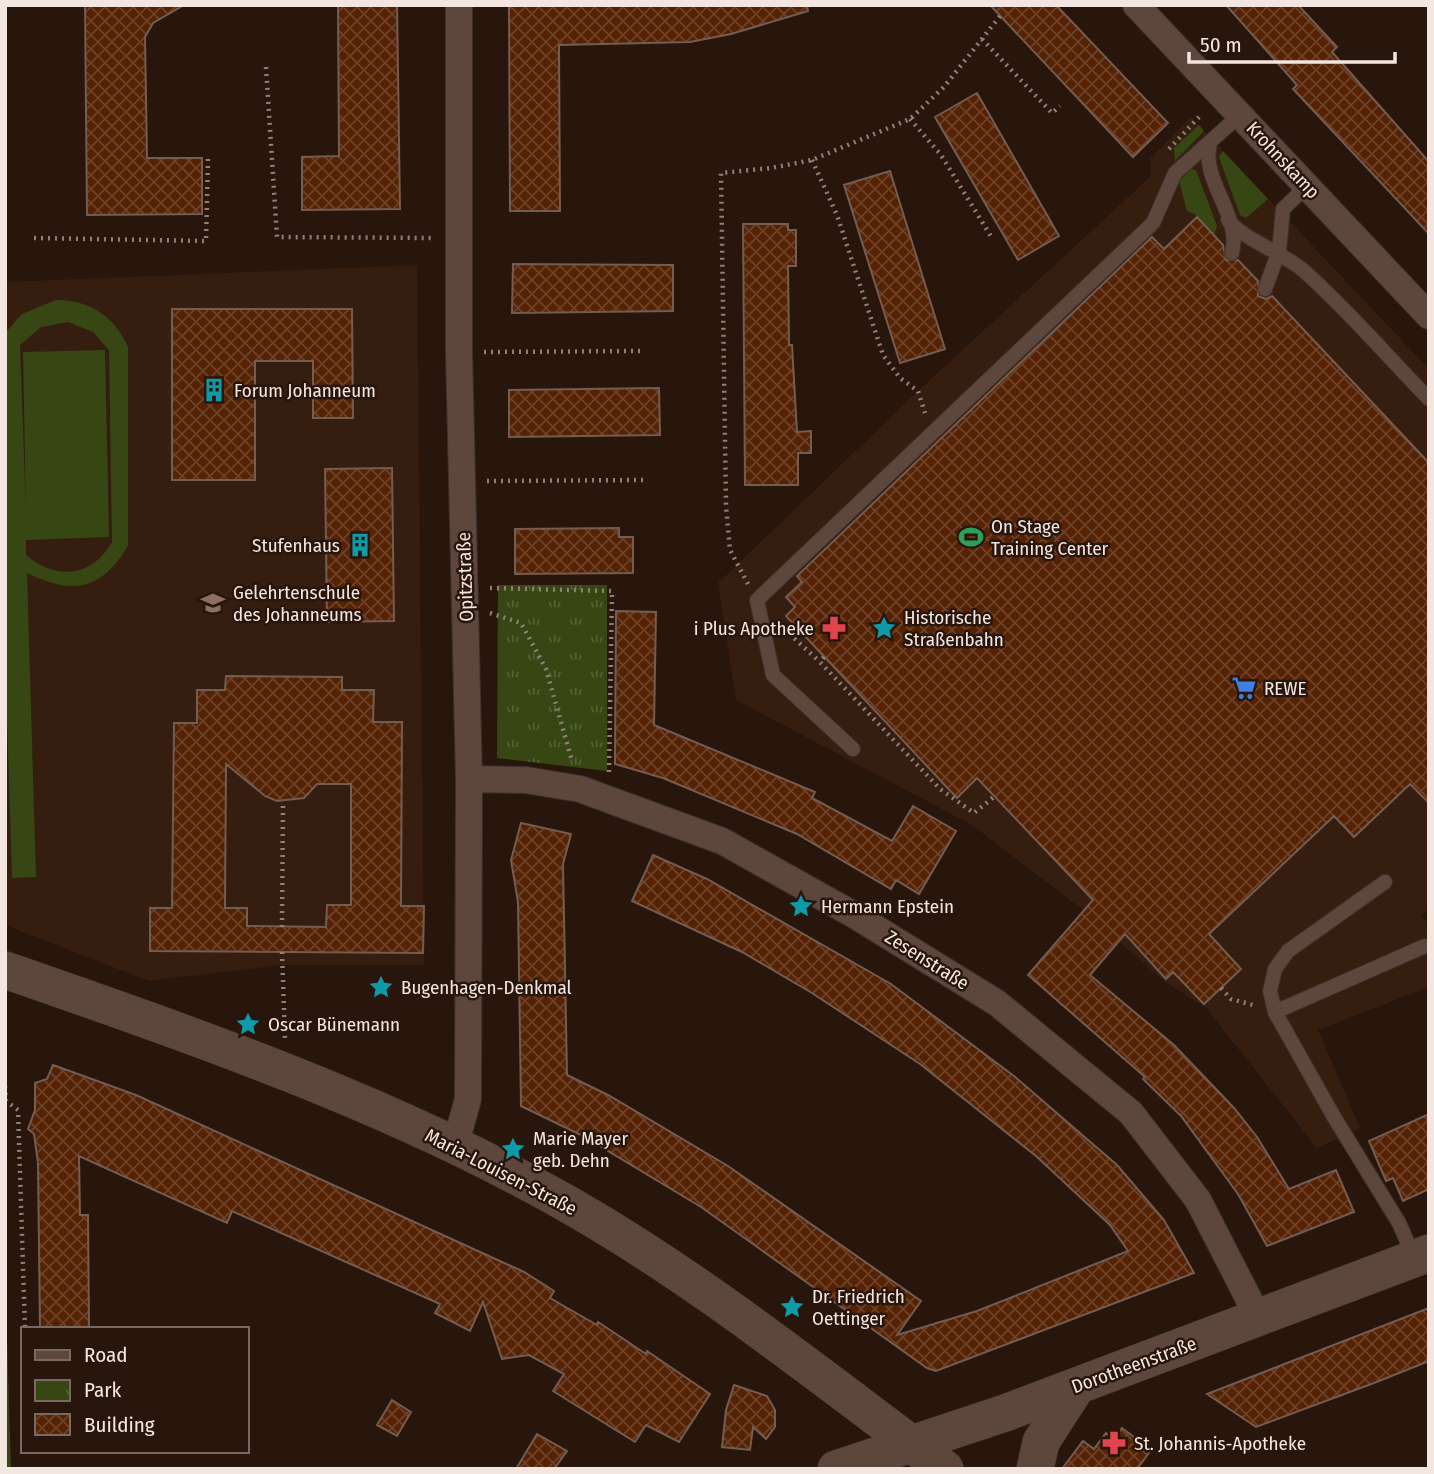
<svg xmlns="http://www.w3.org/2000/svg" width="1434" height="1474" font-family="'Fira Sans Condensed',sans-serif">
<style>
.built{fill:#351d10}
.grass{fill:#364714;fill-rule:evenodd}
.park{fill:url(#park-tufts)}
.building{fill:url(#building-cross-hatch);stroke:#735c51;stroke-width:2;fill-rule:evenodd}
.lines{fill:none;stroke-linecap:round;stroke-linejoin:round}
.lane-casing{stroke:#3d302d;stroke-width:16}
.street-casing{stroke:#3d302d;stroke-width:28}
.secondary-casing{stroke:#3d302d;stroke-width:38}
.path{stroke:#908079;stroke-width:4.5;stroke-dasharray:2 5;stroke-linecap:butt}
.lane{stroke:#5d473c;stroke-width:14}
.street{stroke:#5d473c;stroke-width:26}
.secondary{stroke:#5d473c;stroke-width:37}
.labels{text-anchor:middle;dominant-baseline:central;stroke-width:5;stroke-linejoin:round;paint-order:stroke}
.street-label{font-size:19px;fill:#f3e5df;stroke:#28160d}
.poi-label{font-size:19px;fill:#f3e5df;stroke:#28160d;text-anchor:start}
</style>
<defs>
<pattern id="park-tufts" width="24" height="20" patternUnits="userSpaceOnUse" patternTransform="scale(1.75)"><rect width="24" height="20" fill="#364714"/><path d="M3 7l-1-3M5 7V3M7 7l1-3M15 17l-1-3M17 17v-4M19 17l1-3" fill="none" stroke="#546136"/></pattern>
<pattern id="building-cross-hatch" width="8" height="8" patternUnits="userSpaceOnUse" patternTransform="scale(1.75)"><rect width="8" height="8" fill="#552204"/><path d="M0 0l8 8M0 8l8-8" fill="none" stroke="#6e4228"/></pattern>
</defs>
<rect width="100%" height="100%" fill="#28160d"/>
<path class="built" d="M1191 117 1429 369V909L1421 916 1429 924V987L1318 1030 1360 1128 1317 1148 1206 1008 1164 981 1084 911 972 825 736 700 718 583 918 391 1151 176 1150 159Z
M417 265 424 965H282L149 981 5 925V282Z"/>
<path class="grass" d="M1199 125 1204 131 1175 161 1174 148Z
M1223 151 1268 199 1246 218 1240 215 1219 157Z
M1191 169 1196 170 1217 226 1214 235 1195 214 1187 211 1179 181Z
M56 300C90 300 114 316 128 347V546C101 591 72 595 27 573L36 877 12 878 5 654V333L22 314ZM68 322 93 332 109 350 112 542C92 577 56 581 26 555V540L109 537 105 350 23 352 26 512 20 345 41 327Z
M5 1273 11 1469H5Z"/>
<path class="park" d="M498 585H607V771L497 758Z"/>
<path class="building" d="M85 5H184L153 23 145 37 147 158H202V214L87 215Z
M338 5H397L400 209 302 210V157L339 156Z
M509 5H807L808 11 731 34 690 42 559 45 560 211H510Z
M990 5H1056L1168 123 1133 157Z
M1226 5H1298L1337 47 1332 52 1429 162V234L1293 89 1297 85Z
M977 93 1059 236 1018 260 935 117Z
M890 171 945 349 900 363 844 185Z
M1197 217 1223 245 1226 260H1238L1258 281V296L1266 299 1272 296 1429 463V803L1410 784 1354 837 1334 816 1209 934 1241 969 1204 1004 1173 972 1166 979 1125 934 1090 975 1174 1045 1234 1108 1257 1137 1289 1189 1336 1170 1354 1212 1267 1246 1238 1194 1181 1116 1143 1079 1145 1077 1028 975 1093 900 977 778 957 798 786 616 795 607 786 597 802 582 797 576 1152 237 1164 249Z
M743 224H788V230H796V266H788L789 345H792L797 432 811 431V453H798V485H745Z
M513 264 673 265V311L512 313Z
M172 309H352L353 418H313V361H255V480H172Z
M659 388 660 435 509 437V390Z
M392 468 394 621 327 622 325 469Z
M619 528V537H633V573L515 574V529Z
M616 611 656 612 654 725 815 792 812 798 892 841 913 806 956 831 919 894 896 880 891 889 797 834 663 778 615 764Z
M226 676 342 677V690H374L373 722H402L401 906H424L423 953 150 951V908H172L174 723H197V690H225ZM226 764 265 796 277 801 304 798 317 784H351V905H327L326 927 247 926V908H225Z
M521 823 571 834 563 864 567 1075 608 1095 728 1166 921 1301 897 1335 977 1311 1128 1251 1110 1225 1036 1156 920 1064 812 993 742 952 632 901 653 855 707 879 891 984 1014 1076 1117 1165 1164 1220 1194 1273 936 1371 927 1368 701 1207 583 1136 521 1106 518 902 511 860Z
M53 1065 136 1095 524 1272 554 1291 550 1298 597 1325 598 1322 646 1354 647 1351 710 1394 679 1442 646 1425 635 1442 553 1391 564 1374 529 1355 502 1359 483 1302 470 1331 435 1313 440 1304 232 1211 227 1223 79 1156 80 1215H88L89 1329H40L38 1163 34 1134 28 1129 35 1110V1083L47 1079Z
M1429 1114V1189L1403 1201 1393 1178 1386 1181 1369 1141Z
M1429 1308V1361L1374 1383 1256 1427 1207 1394Z
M734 1385 767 1396 775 1410V1427L766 1439 753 1427 750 1450 722 1447 726 1410Z
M392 1400 411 1412 397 1436 377 1425Z
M1122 1428 1151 1450 1137 1469H1062L1083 1441 1094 1449 1106 1433 1114 1439Z
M537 1434 567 1451 554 1469H516Z"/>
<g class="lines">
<g class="lane-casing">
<path id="lane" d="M1210 143C1200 181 1242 215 1232 253
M1228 220C1244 240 1282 252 1304 271 1348 310 1388 357 1429 399
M1265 289 1279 251 1283 209 1307 186
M853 749 773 675 757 600 1153 223 1175 173 1240 115
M1385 882 1288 951 1275 969 1270 991 1275 1012 1334 1117 1399 1223 1414 1257
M1275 1012 1425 946"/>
</g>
<g class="street-casing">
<path id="street" d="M1136 5 1429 316
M469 779 526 780 580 789 722 841 856 916 997 1003 1131 1113 1198 1200 1259 1319
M455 1146 468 1099 469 779 459 352V5"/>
</g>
<g class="secondary-casing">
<path id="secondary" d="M5 970C192 1035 383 1101 557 1198 695 1275 818 1375 945 1469
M836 1469 1005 1413 1429 1253
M1035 1469 1041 1442 1077 1386"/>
</g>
<path class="path" d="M982 39 1052 113 1060 106
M266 67 277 237 434 238
M910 119 941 155 992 238
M1169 149 1199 117
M812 160 837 215 883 355 900 378 918 391 925 413
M34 238 206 241 208 159
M484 352 641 351
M487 481 645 480
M748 584 730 550 726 506 721 173 771 168 812 160 910 119 944 87 1000 16
M490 588 612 591 609 772
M490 613 521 623 546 669 572 761
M784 629 820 662
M824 657 820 662 940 789 974 813 995 796
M282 927 283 801
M282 952 285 1038
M1221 988 1231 999 1253 1005
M5 1086 6 1101 18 1110 25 1329"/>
<use href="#lane" class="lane"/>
<use href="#street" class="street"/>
<use href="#secondary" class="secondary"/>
</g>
<defs>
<g id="building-bare" transform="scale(1.89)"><path d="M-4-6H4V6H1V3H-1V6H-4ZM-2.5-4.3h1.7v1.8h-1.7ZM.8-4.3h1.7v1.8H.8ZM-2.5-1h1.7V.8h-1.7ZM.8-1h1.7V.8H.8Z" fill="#0f9aa8" stroke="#28160d" stroke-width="2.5" paint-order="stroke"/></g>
<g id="stadium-bare" transform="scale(1.89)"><path d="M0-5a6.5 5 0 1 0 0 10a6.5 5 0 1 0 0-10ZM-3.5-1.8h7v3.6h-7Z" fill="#2e9e5b" stroke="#28160d" stroke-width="2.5" paint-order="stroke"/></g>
<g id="school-bare" transform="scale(1.89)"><path d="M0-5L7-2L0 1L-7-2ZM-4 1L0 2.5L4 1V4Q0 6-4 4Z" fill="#8d6e63" stroke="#28160d" stroke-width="2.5" paint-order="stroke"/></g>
<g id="pharmacy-bare" transform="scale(1.89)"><path d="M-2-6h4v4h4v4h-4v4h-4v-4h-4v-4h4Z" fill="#e0444e" stroke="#28160d" stroke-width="2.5" paint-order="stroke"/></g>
<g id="sight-bare" transform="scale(1.89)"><path d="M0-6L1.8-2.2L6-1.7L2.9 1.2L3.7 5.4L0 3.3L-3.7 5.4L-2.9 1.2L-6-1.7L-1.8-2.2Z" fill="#0f9aa8" stroke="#28160d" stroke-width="2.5" paint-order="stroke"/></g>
<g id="supermarket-bare" transform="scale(1.89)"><path d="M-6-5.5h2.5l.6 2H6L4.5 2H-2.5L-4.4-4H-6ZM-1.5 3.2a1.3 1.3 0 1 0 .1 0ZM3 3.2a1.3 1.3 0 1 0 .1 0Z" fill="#3f7fe0" stroke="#28160d" stroke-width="2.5" paint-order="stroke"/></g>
</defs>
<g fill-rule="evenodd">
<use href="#building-bare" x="214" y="390"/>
<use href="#stadium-bare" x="971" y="537"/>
<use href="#building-bare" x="360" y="545"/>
<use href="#school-bare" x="213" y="603"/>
<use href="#pharmacy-bare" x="834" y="628"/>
<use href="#sight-bare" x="884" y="628"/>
<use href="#supermarket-bare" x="1244" y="688"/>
<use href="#sight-bare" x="801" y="906"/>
<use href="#sight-bare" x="381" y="987"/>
<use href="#sight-bare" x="248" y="1024"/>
<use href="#sight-bare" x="513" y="1149"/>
<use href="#sight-bare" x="792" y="1307"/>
<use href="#pharmacy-bare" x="1114" y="1443"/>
</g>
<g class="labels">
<g class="street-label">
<text transform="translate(1283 160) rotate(47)">Krohnskamp</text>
<text transform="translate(465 577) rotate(-92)">Opitzstraße</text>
<text transform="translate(927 960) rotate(32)">Zesenstraße</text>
<text transform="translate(501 1172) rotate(27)">Maria-Louisen-Straße</text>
<text transform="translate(1134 1365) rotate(-20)">Dorotheenstraße</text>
</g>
<g class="poi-label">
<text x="234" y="390">Forum Johanneum</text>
<text x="991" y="526">On Stage<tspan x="991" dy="22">Training Center</tspan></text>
<text x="340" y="545" text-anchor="end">Stufenhaus</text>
<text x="233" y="592">Gelehrtenschule<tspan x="233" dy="22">des Johanneums</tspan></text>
<text x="904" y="617">Historische<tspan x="904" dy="22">Straßenbahn</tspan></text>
<text x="814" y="628" text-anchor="end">i Plus Apotheke</text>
<text x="1264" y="688">REWE</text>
<text x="821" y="906">Hermann Epstein</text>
<text x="401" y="987">Bugenhagen-Denkmal</text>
<text x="268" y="1024">Oscar Bünemann</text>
<text x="533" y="1138">Marie Mayer<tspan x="533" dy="22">geb. Dehn</tspan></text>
<text x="812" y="1296">Dr. Friedrich<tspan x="812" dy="22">Oettinger</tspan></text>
<text x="1134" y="1443">St. Johannis-Apotheke</text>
</g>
</g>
<rect width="1434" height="1474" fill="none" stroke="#f3e5df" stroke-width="14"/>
<rect x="21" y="1327" width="228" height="126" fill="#28160d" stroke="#796961" stroke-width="2"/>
<rect x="35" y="1350" width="35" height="10" fill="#5d473c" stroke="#796961" stroke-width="2"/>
<text x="84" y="1362" font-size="21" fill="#f3e5df">Road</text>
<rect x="35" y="1380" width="35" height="21" fill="url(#park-tufts)" stroke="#796961" stroke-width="2"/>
<text x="84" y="1397" font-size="21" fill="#f3e5df">Park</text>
<rect x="35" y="1414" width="35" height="21" fill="url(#building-cross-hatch)" stroke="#796961" stroke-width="2"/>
<text x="84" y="1432" font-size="21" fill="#f3e5df">Building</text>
<path d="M1189 52v10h206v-10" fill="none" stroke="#f3e5df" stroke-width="3.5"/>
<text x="1200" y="52" font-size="21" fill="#f3e5df" stroke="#28160d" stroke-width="5" paint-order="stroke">50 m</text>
</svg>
